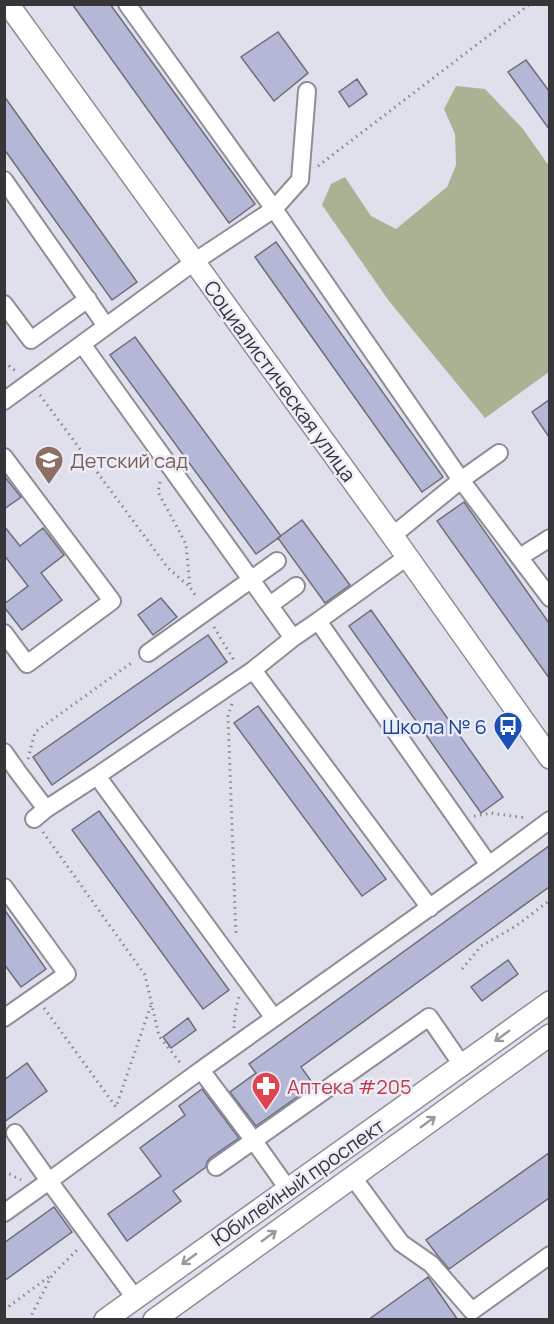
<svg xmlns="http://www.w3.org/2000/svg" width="554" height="1324" font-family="Manrope,sans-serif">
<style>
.forest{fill:#a9b394}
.building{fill:#b5b7d6;stroke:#6d6e78;stroke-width:1.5}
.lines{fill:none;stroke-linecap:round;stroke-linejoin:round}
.minor-casing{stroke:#8d8e99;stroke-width:20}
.major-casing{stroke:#8d8e99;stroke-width:24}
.path{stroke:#87878f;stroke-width:3;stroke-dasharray:1.5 4.5;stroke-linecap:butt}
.minor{stroke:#fff;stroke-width:16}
.major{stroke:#fff;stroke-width:21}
.oneway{stroke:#9a9a9c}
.labels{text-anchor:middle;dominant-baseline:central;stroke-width:5;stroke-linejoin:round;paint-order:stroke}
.street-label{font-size:20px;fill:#35353a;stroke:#ecedf9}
.education-label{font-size:20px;fill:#785e54;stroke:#ecedf9;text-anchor:start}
.transit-label{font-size:20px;fill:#164399;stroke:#ecedf9;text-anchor:end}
.health-label{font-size:20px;fill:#be3a42;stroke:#ecedf9;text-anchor:start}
</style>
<rect width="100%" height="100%" fill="#dfe0eb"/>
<path class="forest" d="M456 86 485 89 523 129 549 166V372L485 418 389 301 322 205 331 184 345 177 371 216 396 229 447 187 456 165 455 134 444 109Z"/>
<path class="building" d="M72 4H110L255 204 229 223Z
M278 32 308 73 274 101 241 57Z
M526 60 549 91V129L508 72Z
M357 79 367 94 349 107 339 92Z
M4 96 137 282 112 300 4 149Z
M276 242 443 477 422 492 255 257Z
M135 337 281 536 256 554 110 355Z
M549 400V437L532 412Z
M4 476 21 497 4 509Z
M464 502 549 623V678L437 521Z
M302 520 350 585 325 603 278 538Z
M4 526 20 546 43 528 64 555 41 573 62 600 22 630 4 607V604L28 586 4 555Z
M161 598 177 617 153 635 138 615Z
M371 610 503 797 481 813 349 626Z
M208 635 227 662 52 785 33 757Z
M258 706 386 879 362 896 234 723Z
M99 811 229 990 203 1009 72 830Z
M549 846V887L301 1067 314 1085 256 1126 230 1092 256 1073 249 1064Z
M4 909 46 969 21 987 4 964Z
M508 960 518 974 482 1001 471 987Z
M188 1018 196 1030 171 1048 163 1037Z
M27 1063 47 1091 4 1122V1080Z
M202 1089 239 1138 210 1158 207 1162 206 1167 173 1191 181 1201 127 1241 108 1214 161 1176 140 1148 185 1115 179 1106Z
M549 1153V1198L449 1269 438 1256 426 1240Z
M54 1207 72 1232 4 1281V1243Z
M428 1277 458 1320H368Z"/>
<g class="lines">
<g class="minor-casing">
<path id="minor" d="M127 4 274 209 461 480 499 453
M4 180 106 326
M4 304 31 340 88 299
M4 401 82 344
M4 457 112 601 27 664 4 633
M392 536 461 480 550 598
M520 557 550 538
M270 605 296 586
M293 638 318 621
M148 653 277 561
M253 670 430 908
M4 752 18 772 46 809
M97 776 274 1018
M34 819 46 809 97 776 253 670 293 638 82 344 194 262 274 209 300 180 307 91
M489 865 550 820
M4 887 67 974 4 1018
M216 1167 429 1017 462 1065
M352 1176 401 1243 431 1264 472 1311 550 1255
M288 1189 254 1141 201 1070 489 865 318 621 407 557
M4 1213 49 1181 15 1133
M135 1298 49 1181 201 1070"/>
</g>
<g class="major-casing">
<path id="major" d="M8 4 399 545 550 758
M105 1320 550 1002
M154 1320 550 1035"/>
</g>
<path class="path" d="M318 166 530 4
M4 362 17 372
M40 395 168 568 190 587
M160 482 158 492 186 544 190 587 197 598
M214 627 235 662
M232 704 228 715 236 936
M28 759 35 732 134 661
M474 816 491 813 526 818
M43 832 145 975 159 1036 182 1065
M462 969 481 946 516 926 550 900
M44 1008 116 1107 151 1005
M234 1028 235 1014 239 996
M4 1171 21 1180
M4 1310 50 1276
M29 1320 52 1275 78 1249"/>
<use href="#minor" class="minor"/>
<use href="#major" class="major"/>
</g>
<defs><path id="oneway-shaft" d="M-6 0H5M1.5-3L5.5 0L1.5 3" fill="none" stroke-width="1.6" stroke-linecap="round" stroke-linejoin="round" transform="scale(1.5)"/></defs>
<g class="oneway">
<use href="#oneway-shaft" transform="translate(502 1036) rotate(144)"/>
<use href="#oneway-shaft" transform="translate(428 1122) rotate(-36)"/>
<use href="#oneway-shaft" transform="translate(269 1236) rotate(-36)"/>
<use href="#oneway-shaft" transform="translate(189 1259) rotate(144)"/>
</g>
<defs>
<g id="school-pin" transform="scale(1.5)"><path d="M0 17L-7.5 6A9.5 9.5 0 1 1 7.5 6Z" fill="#8d6e63" stroke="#ecedf9"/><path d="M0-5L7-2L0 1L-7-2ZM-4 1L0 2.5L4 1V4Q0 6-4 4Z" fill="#fff"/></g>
<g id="bus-pin" transform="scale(1.5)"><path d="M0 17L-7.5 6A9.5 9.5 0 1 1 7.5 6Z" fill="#1a4fb4" stroke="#ecedf9"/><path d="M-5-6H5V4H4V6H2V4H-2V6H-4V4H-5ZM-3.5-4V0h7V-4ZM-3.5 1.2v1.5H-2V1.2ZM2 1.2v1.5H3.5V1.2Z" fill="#fff"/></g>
<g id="pharmacy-pin" transform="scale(1.5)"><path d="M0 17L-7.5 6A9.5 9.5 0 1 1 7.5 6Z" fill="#e0444e" stroke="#ecedf9"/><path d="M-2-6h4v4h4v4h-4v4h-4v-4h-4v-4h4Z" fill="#fff"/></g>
</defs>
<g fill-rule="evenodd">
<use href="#school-pin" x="49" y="460"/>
<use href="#bus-pin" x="508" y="726"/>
<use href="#pharmacy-pin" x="266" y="1086"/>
</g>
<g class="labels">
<g class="street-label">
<text transform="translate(280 381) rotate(54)">Социалистическая улица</text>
<text transform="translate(298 1182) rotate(-35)">Юбилейный проспект</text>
</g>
<g class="education-label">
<text x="70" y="460">Детский сад</text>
</g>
<g class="transit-label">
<text x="487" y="726">Школа № 6</text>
</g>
<g class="health-label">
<text x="287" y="1086">Аптека #205</text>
</g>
</g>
<rect width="554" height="1324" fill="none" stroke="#35353a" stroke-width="12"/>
</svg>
